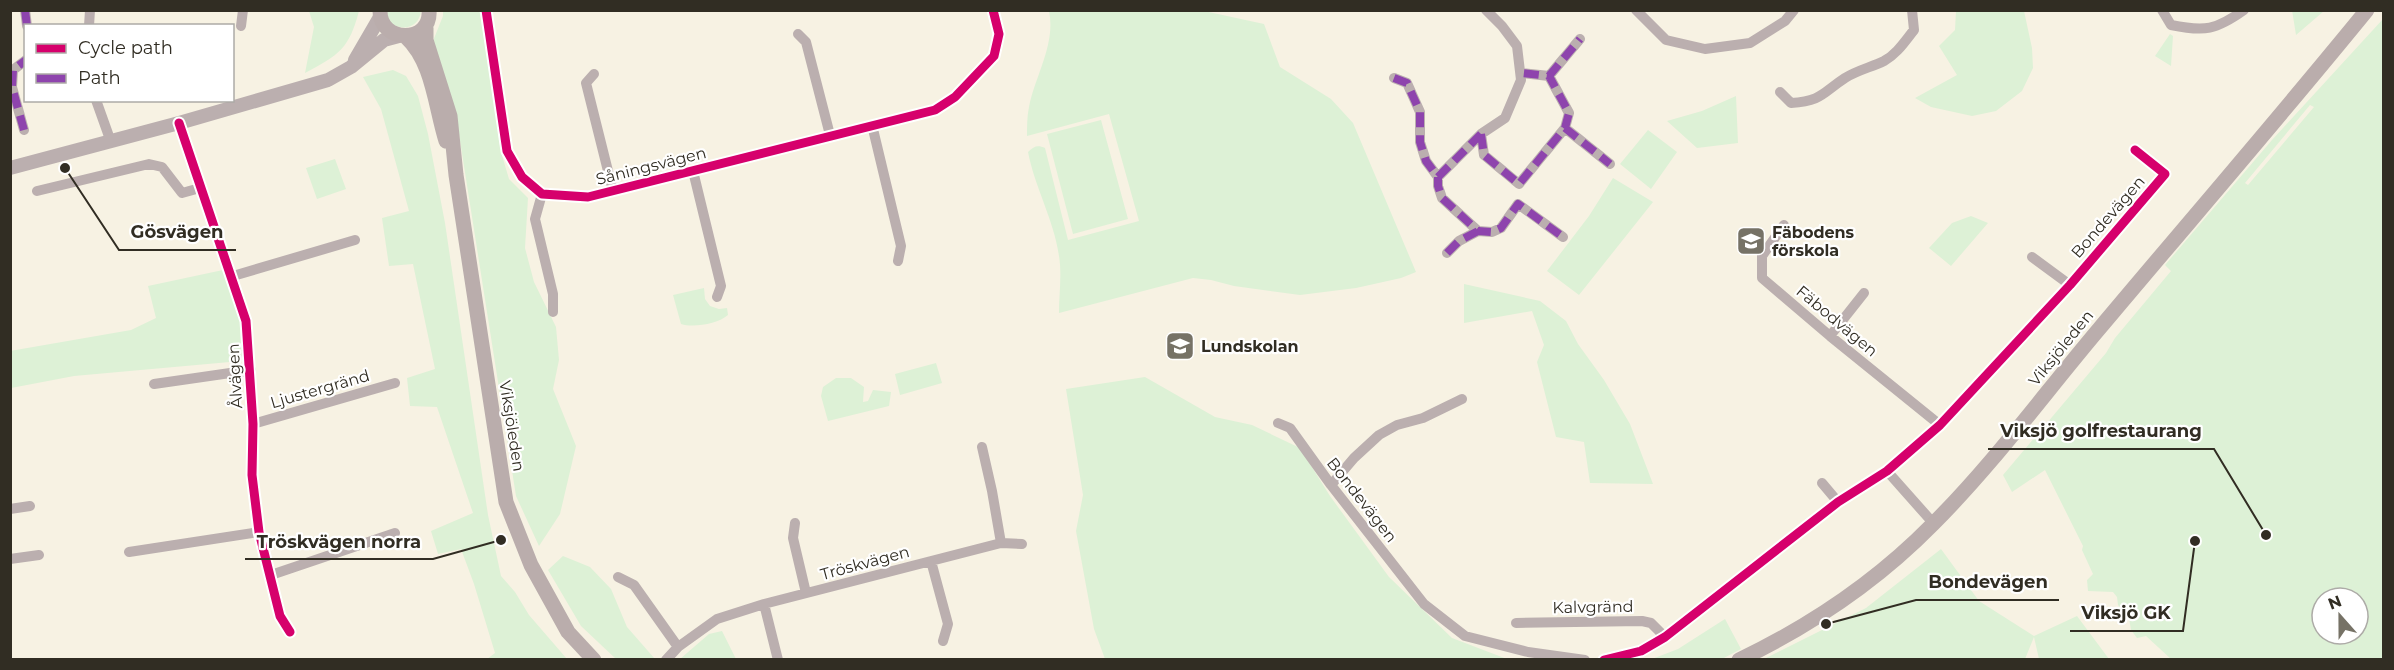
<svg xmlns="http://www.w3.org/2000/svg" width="2394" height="670" font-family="Montserrat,sans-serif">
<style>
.green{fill:#ddf1d6;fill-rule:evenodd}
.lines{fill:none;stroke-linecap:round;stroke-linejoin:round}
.minor{stroke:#bbafaf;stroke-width:10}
.tertiary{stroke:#bbafaf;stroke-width:14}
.secondary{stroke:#baadac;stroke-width:15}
.quiet{stroke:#8e44ad;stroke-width:8;stroke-dasharray:15 8;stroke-linecap:butt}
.cycleway-casing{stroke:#fff;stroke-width:13}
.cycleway{stroke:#d6006c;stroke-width:9}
.labels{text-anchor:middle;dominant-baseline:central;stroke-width:4.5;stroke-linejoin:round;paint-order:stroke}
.street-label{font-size:16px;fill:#312d23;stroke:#fff}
.poi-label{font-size:16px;font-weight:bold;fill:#312d23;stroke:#fff;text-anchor:start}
.leader{fill:none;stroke:#312d23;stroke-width:2}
.callout-dot{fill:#312d23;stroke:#fff;stroke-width:2}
.callout-label{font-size:18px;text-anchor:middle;font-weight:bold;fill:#312d23;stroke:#fff;stroke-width:4.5;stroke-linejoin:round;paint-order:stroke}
</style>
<rect width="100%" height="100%" fill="#f7f2e3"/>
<path class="green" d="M386 10 421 11C419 27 404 32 390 23Z
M2292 10H2324V11L2296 35Z
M309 11H359C349 49 339 55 305 73L314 27Z
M443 11H480L501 152 509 179 528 198 525 248 534 282 556 327 559 360 553 389 576 446 560 514 539 546 516 496 458 128 433 41 443 16Z
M1049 11H1204L1264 24 1280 67 1331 99 1353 123 1416 272 1401 278 1356 288 1300 295 1234 286 1211 280 1193 278 1059 313C1059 295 1062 274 1059 256 1054 220 1035 188 1028 152 1034 146 1038 145 1045 148L1068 240 1139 221 1109 114 1027 136C1027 127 1027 116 1029 107 1035 76 1056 44 1049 11Z
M1956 11H2024L2032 48 2033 68 2022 91 1996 111 1972 116 1931 107 1915 98 1957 75 1939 46 1955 30Z
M2383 19V659H2171L2146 636 2137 638 2131 630 2129 618 2118 605 2117 597 2113 592 2088 591 2087 580 2093 574 2082 550 2083 546 2045 470 2012 492 2003 475 2106 353 2115 338 2171 271 2165 265 2272 140ZM2310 105 2314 107 2248 185 2245 183ZM2322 598H2358V634H2322Z
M2170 34 2173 36 2171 66 2155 56Z
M393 70 406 76 418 96 428 134 445 223 488 515 501 576 515 592 529 615 567 659H487L495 653 474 584 461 549 438 554 431 531 473 513 437 407 410 406 407 378 435 369 413 264 389 266 382 218 409 211 381 109 363 77Z
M1736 96 1738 143 1697 148 1667 121 1702 111Z
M1101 120 1128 219 1073 234 1047 134Z
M1648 130 1677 152 1651 189 1620 164Z
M335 159 346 189 317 199 306 168Z
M1613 178 1653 202 1579 295 1547 271 1589 216Z
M1971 216 1988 223 1951 266 1929 248 1952 223Z
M223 270 243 323 247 353 241 361 74 376 11 388 10 351 131 330 156 318 148 286Z
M1464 284 1540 301 1566 321 1578 344 1604 380 1630 424 1653 484 1590 483 1584 442 1556 437 1537 362 1544 345 1532 311 1464 323Z
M704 288 705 299 710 306 719 309 727 308 728 315C718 324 693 328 681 324L673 295Z
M936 363 942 383 900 395 895 374Z
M1145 377 1215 417 1252 425 1300 448 1330 496 1389 577 1452 638 1507 659H1105L1094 629 1076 531 1083 495 1066 389Z
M836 378H851L864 387 863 402 868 401 873 390 891 392 889 406 828 421 821 396 823 387Z
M1941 549 1979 601 2034 636 2077 616 2109 659H2039L2034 637 2025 659H1764L1866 608Z
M563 556 590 567 611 589 627 627 655 659H616L581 626 548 570Z
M1725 619 1741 649 1722 659H1652L1678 649Z
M722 631 736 659H680L709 634Z"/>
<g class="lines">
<path class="minor" d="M25 10 27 26
M486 10 507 151 522 177 542 194 588 197 935 110 955 97 994 56 999 34 993 10
M1636 10 1666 40 1705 49 1750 43 1785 21 1794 10
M2162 10 2171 25C2205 32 2216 30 2244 10
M89 26 90 10
M241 26 243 10
M798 34 806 42 830 135
M594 74 586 83 613 191
M1549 76 1580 39
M1394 78 1407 83 1420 112V142L1426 161 1438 177V186L1442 198 1478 231 1492 232 1501 228 1518 204 1563 237
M1780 92 1791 103C1822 101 1822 93 1845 78 1858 70 1872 67 1884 61 1897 54 1905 41 1914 30L1912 10
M96 100 111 142
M179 123 246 321 253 424 252 475 259 532 280 616 290 632
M872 125 901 246 898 261
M1565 128 1610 164
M24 130 12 87 13 70 26 60
M1481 134 1484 155 1519 184 1565 128 1569 113 1549 76 1522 73
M693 171 721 286 717 297
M1438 177 1481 134 1505 118 1521 80 1517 46 1502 26 1486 10
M37 191 149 164 162 167 182 193 200 188
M542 194 535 219 553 294V312
M1784 225 1762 256V278L1830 336 1940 425
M1447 253 1459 241 1478 231
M2032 257 2070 285
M233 276 355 240
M1830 336 1864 293
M154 384 251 370
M1278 423 1290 428 1331 485 1424 604 1465 636 1528 652 1585 660
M253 424 395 383
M982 447 992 491 1001 543
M1887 471 1934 524
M1822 483 1838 502
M1331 485 1354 458 1379 435 1397 425 1423 418 1462 399
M10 509 30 506
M795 523 793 538 806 593
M129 552 259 532
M10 559 39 555
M931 561 948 624 943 641
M271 575 395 533
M618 577 634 585 678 647
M764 604 778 660
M1516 623 1642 621 1651 623 1665 637
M666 660 678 647 717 619 764 604 1001 543 1022 544
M1604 660 1641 651 1665 637 1838 502 1887 471 1940 425 2070 285 2165 174 2135 150"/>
<path class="tertiary" d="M355 60 380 17
M10 168 179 123 328 80 351 67 384 40 399 36"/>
<path class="secondary" d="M380 10C379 44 432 44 429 10
M426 28V40L450 116 456 175 506 502 531 565 568 632 594 660
M406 37C433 62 435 106 446 141
M1739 660C1810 626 1878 580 1933 524 1994 463 2044 394 2099 329 2188 223 2279 118 2367 10"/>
<path class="quiet" d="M25 10 27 26
M1549 76 1580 39
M1394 78 1407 83 1420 112V142L1426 161 1438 177V186L1442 198 1478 231 1492 232 1501 228 1518 204 1563 237
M1565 128 1610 164
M24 130 12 87 13 70 26 60
M1481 134 1484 155 1519 184 1565 128 1569 113 1549 76 1522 73
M1438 177 1481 134
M1447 253 1459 241 1478 231"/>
<g class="cycleway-casing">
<path id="cycleway" d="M486 10 507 151 522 177 542 194 588 197 935 110 955 97 994 56 999 34 993 10
M179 123 246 321 253 424 252 475 259 532 280 616 290 632
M1604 660 1641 651 1665 637 1838 502 1887 471 1940 425 2070 285 2165 174 2135 150"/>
</g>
<use href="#cycleway" class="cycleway"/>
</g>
<defs>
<g id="school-square" transform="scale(1.5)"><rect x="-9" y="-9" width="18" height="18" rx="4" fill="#767266" stroke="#fff"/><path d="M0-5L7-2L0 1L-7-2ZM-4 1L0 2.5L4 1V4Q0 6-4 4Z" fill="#fff"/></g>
</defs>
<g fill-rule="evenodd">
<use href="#school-square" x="1751" y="241"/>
<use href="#school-square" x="1180" y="346"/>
</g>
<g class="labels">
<g class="street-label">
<text transform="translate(651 166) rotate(-14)">Såningsvägen</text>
<text transform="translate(2108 217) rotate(-49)">Bondevägen</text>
<text transform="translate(1837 321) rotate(40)">Fäbodvägen</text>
<text transform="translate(2061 348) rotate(-51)">Viksjöleden</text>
<text transform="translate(235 376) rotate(-93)">Ålvägen</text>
<text transform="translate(320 389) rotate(-16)">Ljustergränd</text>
<text transform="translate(512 426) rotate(81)">Viksjöleden</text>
<text transform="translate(1362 500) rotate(52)">Bondevägen</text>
<text transform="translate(865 563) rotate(-15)">Tröskvägen</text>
<text transform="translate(1593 607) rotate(-1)">Kalvgränd</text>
</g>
<g class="poi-label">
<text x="1772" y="232">Fäbodens<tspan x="1772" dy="18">förskola</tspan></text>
<text x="1201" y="346">Lundskolan</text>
</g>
</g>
<path class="leader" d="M65 168L119 250H236M2266 535L2214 449H1988M501 540L433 559H245M1826 624L1916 600H2059M2195 541L2183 631H2070"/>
<g class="callout-dot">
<circle cx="65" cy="168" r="6"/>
<circle cx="2266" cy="535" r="6"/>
<circle cx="501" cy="540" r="6"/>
<circle cx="1826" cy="624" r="6"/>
<circle cx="2195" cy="541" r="6"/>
</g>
<g class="callout-label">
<text x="177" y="238">Gösvägen</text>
<text x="2101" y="437">Viksjö golfrestaurang</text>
<text x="339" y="548">Tröskvägen norra</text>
<text x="1988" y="588">Bondevägen</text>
<text x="2126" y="619">Viksjö GK</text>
</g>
<rect width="2394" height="670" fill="none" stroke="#312d23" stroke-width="24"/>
<rect x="24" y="24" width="210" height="78" fill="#ffffff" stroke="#adaba7" stroke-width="1.5"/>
<rect x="36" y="44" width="30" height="9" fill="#d6006c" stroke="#adaba7" stroke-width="1.5"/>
<text x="78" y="54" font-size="18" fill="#312d23">Cycle path</text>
<rect x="36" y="74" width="30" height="9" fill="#8e44ad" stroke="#adaba7" stroke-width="1.5"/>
<text x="78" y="84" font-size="18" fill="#312d23">Path</text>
<g transform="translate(2340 616) rotate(339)"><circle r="28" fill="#ffffff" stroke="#adaba7" stroke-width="1.5"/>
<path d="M0-4.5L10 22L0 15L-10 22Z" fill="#767266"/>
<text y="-9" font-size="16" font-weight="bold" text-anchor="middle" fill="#312d23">N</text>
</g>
</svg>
